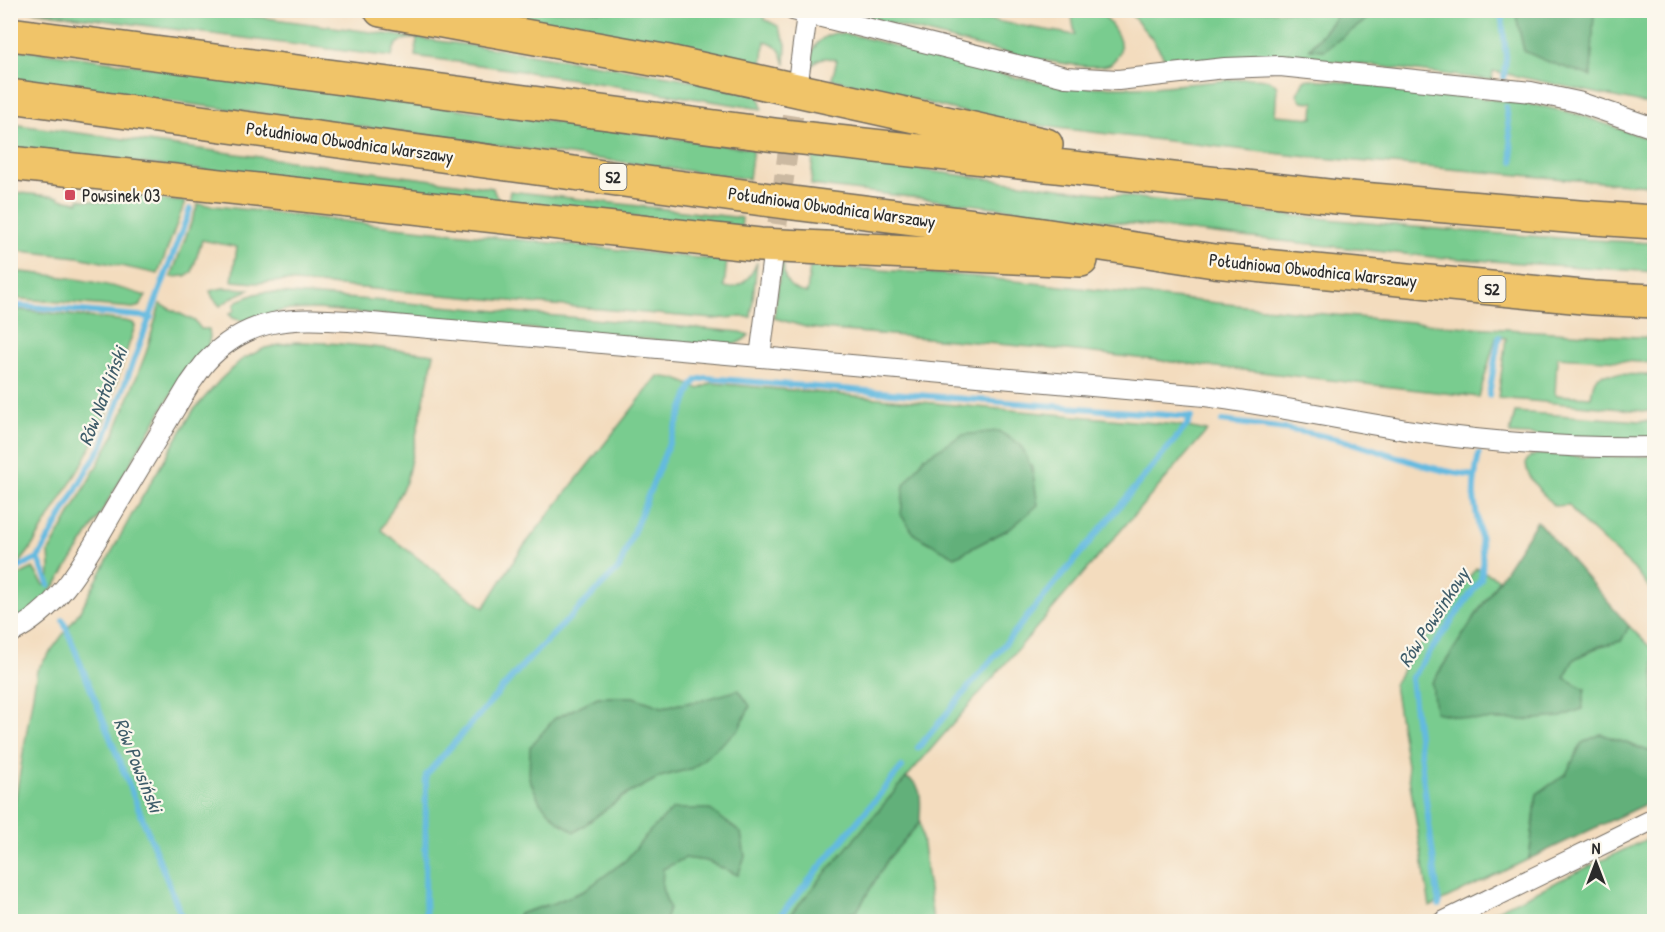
<svg xmlns="http://www.w3.org/2000/svg" width="1665" height="932" font-family="'Patrick Hand',sans-serif">
<style>
.green{fill:#79cc8f;stroke:#527c5d;stroke-width:1.5;fill-rule:evenodd}
.forest{fill:#62b07a;stroke:#466e52;stroke-width:1.5}
.lines{fill:none;stroke-linecap:round;stroke-linejoin:round}
.stream{stroke:#63bae0;stroke-width:6}
.minor-tunnel{stroke:#cbb9a1;stroke-width:20;stroke-dasharray:20 10;stroke-linecap:butt}
.minor-casing{stroke:#71695e;stroke-width:22}
.motorway-casing{stroke:#71695e;stroke-width:36}
.minor{stroke:#fff;stroke-width:20}
.motorway{stroke:#f0c469;stroke-width:33}
.poi-dot{fill:#d1495b;stroke:#fbf7ec;stroke-width:2}
.labels{text-anchor:middle;dominant-baseline:central;stroke-width:4.5;stroke-linejoin:round;paint-order:stroke}
.shield{fill:#fbf7ec;stroke:#696865;stroke-width:1.5}
.shield-label{font-size:16px;font-weight:bold;fill:#2b2b2b}
.street-label{font-size:18px;fill:#2b2b2b;stroke:#fbf7ec}
.poi-label{font-size:18px;fill:#2b2b2b;stroke:#fbf7ec;text-anchor:start}
.water-label{font-size:20px;font-style:italic;fill:#3f5d6a;stroke:#fbf7ec}
</style>
<rect width="100%" height="100%" fill="#fbf7ec"/>
<filter id="ink" filterUnits="userSpaceOnUse"><feTurbulence type="fractalNoise" baseFrequency=".0167" numOctaves="2"/><feDisplacementMap in="SourceGraphic" scale="12" xChannelSelector="R" yChannelSelector="G"/><feConvolveMatrix kernelMatrix="1 2 1 2 8 2 1 2 1" color-interpolation-filters="sRGB"/></filter>
<filter id="wash" filterUnits="userSpaceOnUse"><feTurbulence type="fractalNoise" baseFrequency=".008" numOctaves="4" result="noise"/><feDisplacementMap in="SourceGraphic" scale="24" xChannelSelector="R" yChannelSelector="G"/><feGaussianBlur stdDeviation="1.35" result="paint"/><feColorMatrix in="noise" values="0 0 0 0 0 0 0 0 0 0 0 0 0 0 0 0 0 1.4 0 .05"/><feComposite in="paint" operator="in"/></filter>
<g filter="url(#wash)">
<rect width="100%" height="100%" fill="#f3dcbe"/>
<path class="green" d="M31 11H214L504 50 680 78 759 96 762 109 515 70 415 56 417 39C403 38 393 43 392 57Z
M479 11H749L764 14V19L778 26 786 44 785 65C782 52 778 44 765 41L762 64Z
M847 11H938L1075 35 1071 11H1100C1110 23 1129 43 1116 58 1115 59 1111 64 1110 64 1083 78 897 25 858 15Z
M1128 11H1341L1310 48 1324 50 1379 11H1515L1524 51 1590 76 1594 11H1654V94L1647 104 1493 71 1492 80 1342 62 1257 57 1169 65 1153 40Z
M835 33 857 36 1018 78 1051 84 1087 87H1153L1253 78C1263 79 1271 78 1277 87L1275 115 1313 118 1314 102 1301 101 1297 94 1304 80 1311 79 1419 89 1546 107 1580 115 1654 141V185L1612 183 1298 156 1057 128 984 117 832 79 837 60C818 54 814 61 807 76 810 55 812 39 835 33Z
M11 48 753 149 749 179 11 80Z
M11 124 493 188C496 198 498 200 508 203L510 191 742 218 741 229 11 149Z
M813 155C1092 194 1373 231 1654 243V272L1433 257 1224 235 811 185Z
M11 192 59 197 60 199 79 202V199L108 203 109 194 185 202 158 274 78 257 11 250Z
M198 204 395 227 727 261 724 287C740 291 752 276 757 262L751 317H737L713 319 283 281 256 283 232 281 237 247 202 240 192 272 187 276 171 277Z
M781 264H784C782 281 791 291 807 293L810 267 866 269 968 276 1292 311 1454 326 1654 338V363L1557 357 1555 395 1591 397C1593 387 1592 376 1605 374L1654 375V412L1498 398 1506 338 1496 337 1479 397 1067 350 809 328 774 318Z
M10 271C56 275 102 281 146 296L140 306 133 308 11 298Z
M223 288 251 289 235 296 220 306 213 298 210 291Z
M265 292 384 301 741 332 749 335C742 343 731 346 720 346L317 309 284 310 246 322 233 318 229 314 235 310 234 306 237 301 255 294Z
M160 304 195 321 201 329H209L210 337 207 349 189 369 169 398 92 528 57 583 43 600 25 615 11 622V579L33 568 44 585 49 584 50 567 49 552 114 435 146 353Z
M11 309 125 321 133 323 135 326 103 423 84 461 29 551 19 564 11 568Z
M295 342C342 342 388 349 434 354L406 482 381 530 484 608 520 551 658 376 677 379 699 389 712 383 1177 425 1207 431 906 778 785 921H665L669 908 662 888V869L685 858 707 861 738 875 745 856 650 831 626 860 584 891 554 903 519 914 513 921 11 922V826L37 670 80 611 131 516 193 411 220 380 241 360 265 348ZM925 457 1011 528 955 557ZM598 697H633L662 707 699 701 693 768 660 777 624 796 575 832 554 719Z
M1515 412 1654 422V439H1596L1510 434Z
M1538 454 1589 457 1654 456V594L1636 571 1579 519 1569 505 1554 506C1543 493 1526 479 1526 462L1530 457Z
M1476 568 1499 579 1432 683 1526 720 1564 678 1574 659 1600 646 1621 641 1629 626 1654 651V753L1601 734 1582 743 1566 774 1537 794 1529 859 1430 907 1394 685 1401 672Z
M920 822 933 921 833 922 837 918 857 911 888 859Z
M1653 836 1654 841V921H1474Z"/>
<path class="forest" d="M1341 11H1379L1324 50 1310 49Z
M1515 11H1594L1591 76 1546 61 1524 51Z
M998 431 1020 444 1032 468 1038 505 1011 528 955 557 915 535 901 515 904 485 925 457 962 435Z
M1537 521 1629 626 1621 641 1600 646 1574 659 1564 678 1585 689 1582 709 1561 717 1526 720H1475L1435 712 1432 683Z
M739 690 750 706 739 729 693 768 660 777 624 796 575 832 559 822 540 802 529 778 530 747 554 719 598 697H633L662 707 699 701Z
M1601 734 1654 753V800L1529 859 1537 794 1566 774 1582 743Z
M906 778C925 783 920 805 920 822L888 859 857 911 837 918 833 921H785Z
M673 809H709L741 833 745 856 738 875 707 861 685 858 663 869 662 888 669 908 665 921H513L519 914 554 903 584 891 626 860 650 831Z"/>
<g class="lines">
<path class="stream" d="M1501 10 1506 57 1504 77
M1506 107 1513 161
M10 305 151 317
M1489 395 1499 337
M1222 421C1262 426 1302 430 1341 440 1386 451 1428 471 1475 476
M38 558 49 585
M10 572 38 558 87 470 102 446 190 209
M63 620 184 922
M1439 905 1411 679 1481 579C1486 552 1477 524 1474 496 1473 482 1476 468 1479 454
M426 922 425 898 426 775 522 666 619 568 692 386 697 380 706 378 1191 417 1188 424 918 748
M775 922 902 767"/>
</g>
</g>
<g filter="url(#ink)">
<g class="lines">
<path class="minor-tunnel" d="M773 254 798 82"/>
<g class="minor-casing">
<path id="minor" d="M793 10 1066 77 1118 80 1225 68 1280 66 1531 92 1578 102 1654 128
M799 74 807 14
M760 357 772 263
M10 633C65 607 90 549 120 500 143 461 166 423 189 385 195 377 200 369 206 362 247 317 293 317 349 321L1205 396C1279 406 1352 422 1426 433 1502 444 1578 448 1654 447
M1443 922 1654 819"/>
</g>
<g class="motorway-casing">
<path id="motorway" d="M381 10 669 62 1046 145
M10 34 775 135 1337 197 1579 217 1654 222
M10 96 793 203 1016 231 1214 261 1593 298 1654 301
M10 163 760 245 1081 260"/>
</g>
<use href="#minor" class="minor"/>
<use href="#motorway" class="motorway"/>
</g>
</g>
<rect class="poi-dot" x="64" y="189" width="12" height="12" rx="3"/>
<g class="labels">
<g class="shield">
<rect x="599.5" y="164" width="27" height="26" rx="4.5"/>
<rect x="1478.5" y="276" width="27" height="26" rx="4.5"/>
</g>
<g class="shield-label">
<text x="613" y="177">S2</text>
<text x="1492" y="289">S2</text>
</g>
<g class="street-label">
<text transform="translate(350 142) rotate(8)">Południowa Obwodnica Warszawy</text>
<text transform="translate(832 207) rotate(8)">Południowa Obwodnica Warszawy</text>
<text transform="translate(1313 270) rotate(6)">Południowa Obwodnica Warszawy</text>
</g>
<g class="poi-label">
<text x="82" y="195">Powsinek 03</text>
</g>
<g class="water-label">
<text transform="translate(102 396) rotate(-69)">Rów Natoliński</text>
<text transform="translate(1433 617) rotate(-57)">Rów Powsinkowy</text>
<text transform="translate(139 765) rotate(68)">Rów Powsiński</text>
</g>
</g>
<rect width="1665" height="932" fill="none" stroke="#fbf7ec" stroke-width="36"/>
<g transform="translate(1596 863)" stroke="#fbf7ec" stroke-width="4.5" paint-order="stroke">
<path d="M0-4.5L10 22L0 15L-10 22Z" fill="#2b2b2b"/>
<text y="-9" font-size="16" font-weight="bold" text-anchor="middle" fill="#2b2b2b">N</text>
</g>
</svg>
